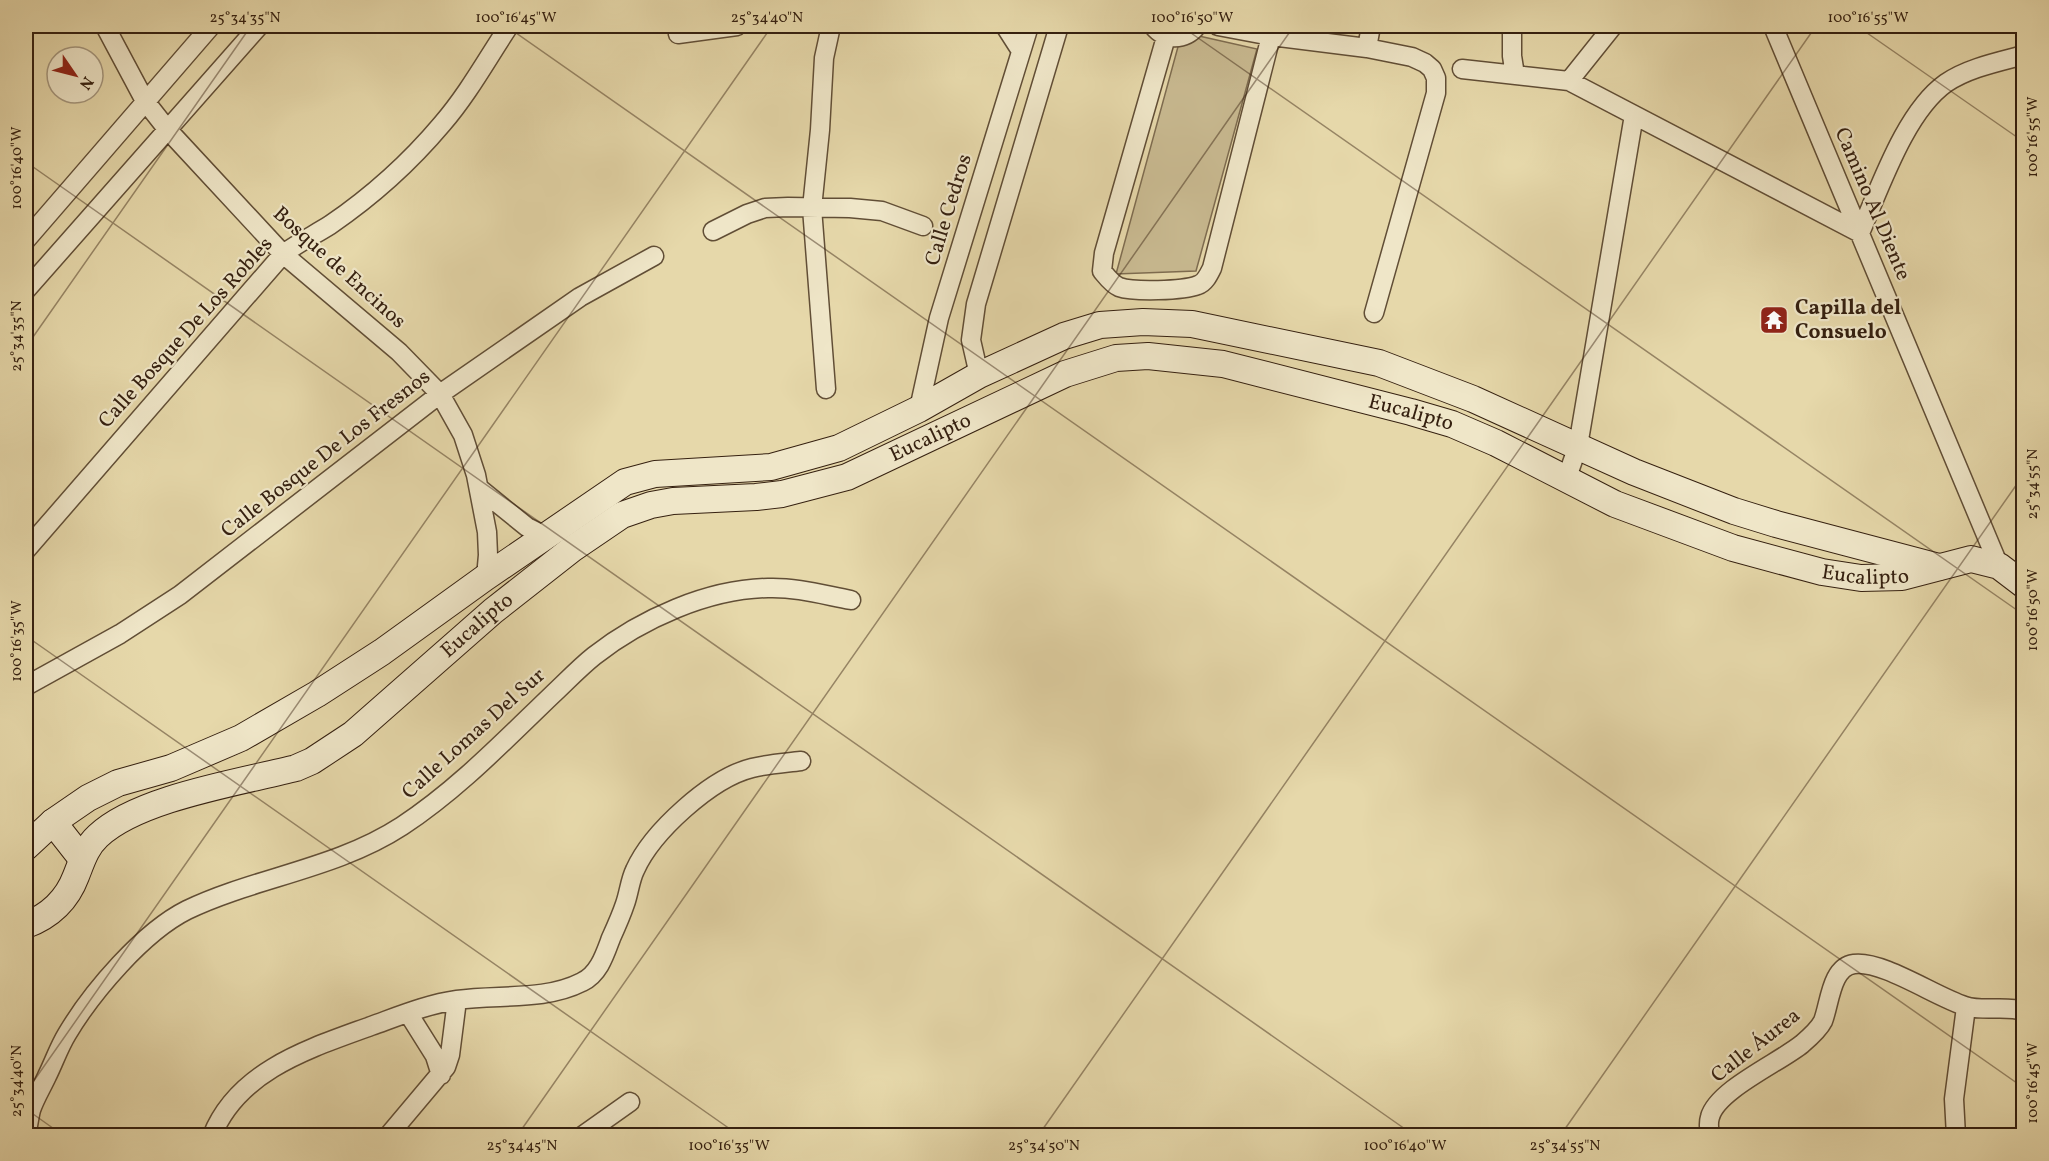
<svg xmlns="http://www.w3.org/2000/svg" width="2049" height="1161" font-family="Vollkorn,serif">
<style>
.green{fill:#c8b990;stroke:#7e6c50;stroke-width:1.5}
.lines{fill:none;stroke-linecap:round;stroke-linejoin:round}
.street-casing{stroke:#614e36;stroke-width:21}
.secondary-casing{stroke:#352010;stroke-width:28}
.street{stroke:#efe6c8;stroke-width:18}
.secondary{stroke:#efe6c8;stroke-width:26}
.ticks{fill:none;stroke:#352010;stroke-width:1.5;stroke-opacity:0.45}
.labels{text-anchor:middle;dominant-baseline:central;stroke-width:4.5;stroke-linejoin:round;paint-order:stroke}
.street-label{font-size:21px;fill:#352010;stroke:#efe6c8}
.poi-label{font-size:21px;font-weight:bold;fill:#352010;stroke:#efe6c8;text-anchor:start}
.neatline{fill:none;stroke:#352010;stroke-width:2}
.ticks-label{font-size:15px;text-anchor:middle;fill:#352010}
</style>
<rect width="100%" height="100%" fill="#e6d8aa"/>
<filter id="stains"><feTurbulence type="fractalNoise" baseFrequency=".00333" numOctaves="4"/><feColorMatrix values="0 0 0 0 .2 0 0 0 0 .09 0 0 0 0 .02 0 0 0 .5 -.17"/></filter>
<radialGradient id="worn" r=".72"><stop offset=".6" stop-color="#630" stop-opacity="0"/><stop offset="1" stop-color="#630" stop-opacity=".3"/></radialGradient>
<path class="green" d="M1199 36 1257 49 1196 271 1116 274 1179 43Z"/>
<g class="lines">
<g class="street-casing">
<path id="street" d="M105 26 145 101 167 129 283 254 399 352 440 394 463 435 476 475 487 532 488 555 486 577
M1005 26 1021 51
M1153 26C1165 41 1185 41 1197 26
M1218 26 1271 36 1367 48 1412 57 1425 63 1432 69 1436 78V93L1374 313
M1512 26V56L1515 75
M1773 26 1999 566
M678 34 737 26
M1166 37 1104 253 1102 271C1107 277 1112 284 1119 287 1133 292 1183 291 1198 285 1205 283 1209 274 1212 268L1271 36
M1367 48 1371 26
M1462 69 1569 81 1860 233
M1569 81 1613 26
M713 231 747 214 765 208 788 207 850 208 882 211 923 226
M1860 233C1880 188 1905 112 1946 83 1968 68 1998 62 2024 55
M26 240 211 26
M26 290 259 26
M979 375 971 340 976 304 1059 26
M826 389 812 208 820 130 824 58 831 26
M919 409 939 318 1029 26
M1566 480 1578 446 1634 115
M480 489 527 527 545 536
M26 550 283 254C298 243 314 235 330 225 371 197 410 162 442 124 468 94 487 59 509 26
M26 686 120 634 180 595 440 394 580 297 654 256
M408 1013 435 1056 441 1075
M26 1136C28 1127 29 1118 31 1110 35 1098 42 1087 47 1076 54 1062 59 1047 67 1034 92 992 143 932 187 910 256 877 336 869 402 826 457 790 504 741 552 695 566 682 579 668 594 656 641 619 708 589 768 588 796 587 824 595 851 600
M212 1136C238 1070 311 1048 371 1026 399 1016 428 1004 457 1000 498 994 545 1001 582 982 599 974 605 954 611 938 616 927 621 916 625 904 629 893 630 880 635 870 652 832 711 778 752 768 767 764 785 763 801 761
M388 1136 446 1067 450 1055 457 1000
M582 1136 630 1102
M1710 1136C1709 1130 1708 1123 1710 1117 1717 1090 1780 1062 1802 1044 1809 1038 1819 1029 1823 1021 1830 1003 1831 967 1854 964 1882 960 1936 997 1965 1006 1983 1012 2005 1005 2024 1011
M1956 1136 1954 1099 1966 1007"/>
</g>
<g class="secondary-casing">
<g id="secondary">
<path d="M53 822 82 859"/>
<path d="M26 847 53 822 88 798 118 783 171 768 241 738 317 694 382 652 486 577 625 482 655 474 771 467 839 448 919 409 979 375 1064 336 1100 325 1143 322 1192 324 1379 363 1473 399 1634 472 1734 511 1776 524 1939 567"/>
<path id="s1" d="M26 925C50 916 67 900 76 876 82 861 86 847 98 836 138 798 241 782 296 768L312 761 353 734 493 611 572 549 622 515 651 505 673 501 756 497 782 494 847 477 1065 374 1116 358 1148 356 1223 364 1411 412 1452 424 1496 443 1615 504 1733 548 1822 572 1861 578 1902 577 1971 559 1999 566 2024 585"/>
</g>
</g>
<use href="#street" class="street"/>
<use href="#secondary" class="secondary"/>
</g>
<path class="ticks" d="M506 26 2024 1088M1181 26 2024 615M1857 26 2024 142M26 162 1415 1136M26 347 251 26M26 636 740 1136M26 1092 772 26M26 1109 64 1136M517 1136 1294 26M1038 1136 1816 26M1560 1136 2024 474"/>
<defs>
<g id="temple-square" transform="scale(1.5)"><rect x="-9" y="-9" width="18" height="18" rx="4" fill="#8f2418" stroke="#efe6c8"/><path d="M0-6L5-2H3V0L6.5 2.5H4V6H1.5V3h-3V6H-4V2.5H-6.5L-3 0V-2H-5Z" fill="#fff"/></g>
</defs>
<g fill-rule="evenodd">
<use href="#temple-square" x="1774" y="320"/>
</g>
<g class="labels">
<g class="street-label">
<text transform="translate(1872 204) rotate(67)">Camino Al Diente</text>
<text transform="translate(949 210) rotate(-73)">Calle Cedros</text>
<text transform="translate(339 268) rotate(42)">Bosque de Encinos</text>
<text transform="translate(186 333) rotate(-48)">Calle Bosque De Los Robles</text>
<text stroke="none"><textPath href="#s1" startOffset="1569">Eucalipto</textPath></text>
<text stroke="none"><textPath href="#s1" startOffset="1065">Eucalipto</textPath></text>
<text transform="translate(326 454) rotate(-38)">Calle Bosque De Los Fresnos</text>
<text stroke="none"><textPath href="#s1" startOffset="2055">Eucalipto</textPath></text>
<text stroke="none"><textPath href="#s1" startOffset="561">Eucalipto</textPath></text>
<text transform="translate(474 734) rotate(-42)">Calle Lomas Del Sur</text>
<text transform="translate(1756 1046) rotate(-38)">Calle Áurea</text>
</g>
<g class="poi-label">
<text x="1795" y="308">Capilla del<tspan x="1795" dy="24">Consuelo</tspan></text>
</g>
</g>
<rect width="2049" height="1161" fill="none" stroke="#e6d8aa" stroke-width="66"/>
<g transform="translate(75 75) rotate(125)"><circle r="28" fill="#efe6c8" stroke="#a5977e" stroke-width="1.5"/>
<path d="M0-4.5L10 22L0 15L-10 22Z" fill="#8f2418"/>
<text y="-9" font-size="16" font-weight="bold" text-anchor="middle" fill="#352010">N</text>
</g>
<rect x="33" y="33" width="1983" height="1095" class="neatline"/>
<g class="ticks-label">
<text x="245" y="22">25°34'35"N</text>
<text x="516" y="22">100°16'45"W</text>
<text x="767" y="22">25°34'40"N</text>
<text x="1192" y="22">100°16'50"W</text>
<text x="1868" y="22">100°16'55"W</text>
<text transform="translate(2032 137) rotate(-90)" y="5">100°16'55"W</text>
<text transform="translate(16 168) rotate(-90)" y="5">100°16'40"W</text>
<text transform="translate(16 336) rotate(-90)" y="5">25°34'35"N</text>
<text transform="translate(2032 484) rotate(-90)" y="5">25°34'55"N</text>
<text transform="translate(2032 610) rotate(-90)" y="5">100°16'50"W</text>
<text transform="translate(16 641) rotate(-90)" y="5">100°16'35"W</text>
<text transform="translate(16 1081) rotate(-90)" y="5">25°34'40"N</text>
<text transform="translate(2032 1083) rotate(-90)" y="5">100°16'45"W</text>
<text x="522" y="1150">25°34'45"N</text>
<text x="729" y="1150">100°16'35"W</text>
<text x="1044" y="1150">25°34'50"N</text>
<text x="1405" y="1150">100°16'40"W</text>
<text x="1565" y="1150">25°34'55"N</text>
</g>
<rect width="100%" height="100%" filter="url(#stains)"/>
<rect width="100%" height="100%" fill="url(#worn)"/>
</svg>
